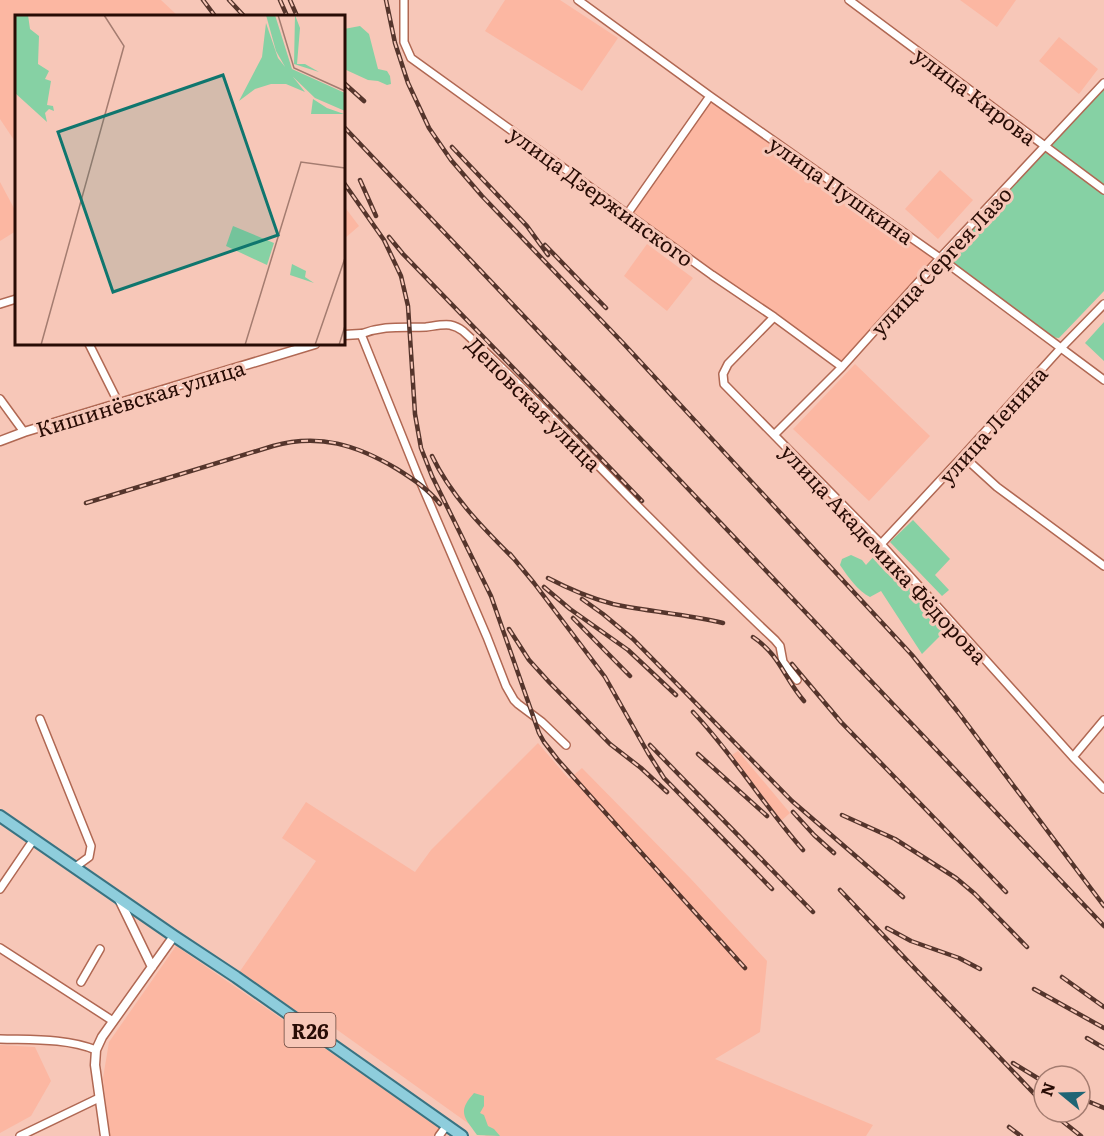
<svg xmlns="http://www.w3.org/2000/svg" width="1104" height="1136" font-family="Literata,serif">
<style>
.built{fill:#fcb7a2}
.green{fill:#86d1a4}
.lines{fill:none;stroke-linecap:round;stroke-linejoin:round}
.minor-casing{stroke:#b06853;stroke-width:10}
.tertiary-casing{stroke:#b06853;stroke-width:11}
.primary-casing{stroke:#397382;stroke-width:14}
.minor{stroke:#fff;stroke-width:7}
.tertiary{stroke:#fff;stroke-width:8}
.primary{stroke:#8ecddc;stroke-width:10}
.rail-casing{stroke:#55352c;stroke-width:4.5}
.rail{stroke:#f7c7b8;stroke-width:2;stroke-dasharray:7;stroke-linecap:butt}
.labels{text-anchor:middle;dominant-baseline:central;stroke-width:6;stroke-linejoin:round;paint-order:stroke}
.shield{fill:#f7c7b8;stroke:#66443b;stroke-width:1.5}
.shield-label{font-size:20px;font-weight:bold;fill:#280c05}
.street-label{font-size:21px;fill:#280c05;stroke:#f7c7b8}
.inset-road{fill:none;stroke:#a47c70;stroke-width:1.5}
.view{fill:#0f766e;fill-opacity:0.15;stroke:#0f766e;stroke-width:3}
.inset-edge{fill:none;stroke:#280c05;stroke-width:3}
</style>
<rect width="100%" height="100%" fill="#f7c7b8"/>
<path class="built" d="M0 0H161L178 16H16V143L0 119Z
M505 0H560L618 38 582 91 485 31Z
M960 0H1016L997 27Z
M1059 37 1098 69 1079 94 1039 61Z
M710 96 940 258 842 367 628 213Z
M940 170 973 200 938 239 905 209Z
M0 182 16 212V231L0 241Z
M344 206 359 226 344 239Z
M647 244 693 278 667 311 624 276Z
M855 364 930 436 869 501 793 429Z
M538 743 569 779 582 768 691 879 767 961 760 1032 715 1059 873 1125 866 1136H486L315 1014 305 1026 236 977 316 861 282 838 306 802 415 872 431 850Z
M738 751 790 813 781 821 732 755Z
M176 946 440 1128 434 1136H110L103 1078 109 1042Z
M0 1045 35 1047 51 1081 31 1116 0 1133Z"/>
<path class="green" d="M360 26 369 34 378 69 387 71 390 76 391 84 387 85 378 81 368 80 344 69V48L345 47 344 46V29Z
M1104 83V190L1045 147Z
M1046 152 1054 156 1104 193V291L1059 338 1050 337 951 262 949 258 953 248 1039 156Z
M1104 322V361L1085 343Z
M913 520 950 559 935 575 949 590 942 596 890 542Z
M877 553 947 629 922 654 881 591 870 597C858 591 848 577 840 565L842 559 851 555 862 560 866 565Z
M474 1093 484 1096V1106L480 1113 484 1115 488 1126 494 1129 500 1136 477 1135C464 1117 457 1112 474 1093Z"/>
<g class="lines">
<g class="minor-casing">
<path id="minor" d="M404 0V42L411 58 712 275 774 317 842 367
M578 0 710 96 940 258 1104 380
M849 0 1104 190
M628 213 710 96
M0 304 16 299
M774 317 728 364 723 374 724 384 881 544 1073 757 1104 789
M89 344 119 404
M0 399 24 432
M774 435 842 367 940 258 1104 83
M963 456 997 487 1104 566
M881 544 963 456 1060 349 1104 304
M40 719 91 846 89 857 74 868
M566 745 542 722 518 704 514 700 506 686 487 637 418 476 361 334C385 325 402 328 426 327 434 326 443 324 450 325 455 326 459 328 463 331 519 382 571 438 625 493 674 543 724 592 775 640L780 646 783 662 797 680
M1073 757 1104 720
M0 889 34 839
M0 948 113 1021
M81 982 100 949
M0 1039C32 1040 66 1038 96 1050
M20 1136 99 1098
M439 1136 447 1125"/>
</g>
<g class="tertiary-casing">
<path id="tertiary" d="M344 335 361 334
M0 441 24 432 315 344
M119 899 152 967
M105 1136 95 1065 96 1050 102 1037 174 936"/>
</g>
<g class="primary-casing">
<path id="primary" d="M0 816 174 936 236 977 462 1136"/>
</g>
<use href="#minor" class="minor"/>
<use href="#tertiary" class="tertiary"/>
<use href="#primary" class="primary"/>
<g class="rail-casing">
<path id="rail" d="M203 0 215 16
M229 0 244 16
M280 0 287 16
M290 0 297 16
M386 0 395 43 408 83 429 128 451 160 482 196 623 343 912 655 958 712 1104 906
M344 83 364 101
M344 127 1104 926
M452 147 527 226 548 255
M360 180 376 216
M344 183 384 240 401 276 408 306 415 414 421 448 432 476 491 596 539 733 544 742 558 760 745 968
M389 237 403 254 642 501
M545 245 606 308
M432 456C451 496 483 528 514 559
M86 503 273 446C319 433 357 445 397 469 413 479 428 489 440 504
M510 554 534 583 605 677 648 753 664 778 772 889
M548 578C569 589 590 598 613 604 650 612 687 614 723 623
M544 587 570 609 628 650 676 695
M582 599 603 614 633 639 792 801 903 897
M573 618 630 676
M509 629 529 660 549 682 610 744 641 768 667 792
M753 637C780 655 784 678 804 701
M792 664 841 722 1006 892
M693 712C733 754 764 806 803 850
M650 745 813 912
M698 754 767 816
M793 812 814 835 834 853
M842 815 895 839 956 878 975 894 1027 947
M840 890 1044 1104
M887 928 911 941 959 958 980 969
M1062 977 1104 1007
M1034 989 1104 1028
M1087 1038 1104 1048
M1013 1063 1044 1082
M1080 1098 1104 1108
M1051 1112 1081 1136
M1009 1127 1021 1136"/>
</g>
<use href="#rail" class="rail"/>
</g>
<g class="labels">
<rect class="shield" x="284.5" y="1013" width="51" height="34" rx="4.5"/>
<g class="shield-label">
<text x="310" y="1030">R26</text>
</g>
<g class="street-label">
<text transform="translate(976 95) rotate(37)">улица Кирова</text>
<text transform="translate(842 189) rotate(35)">улица Пушкина</text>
<text transform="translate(602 195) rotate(36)">улица Дзержинского</text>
<text transform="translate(940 260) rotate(-47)">улица Сергея Лазо</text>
<text transform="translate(140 397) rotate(-17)">Кишинёвская улица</text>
<text transform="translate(535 403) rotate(45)">Деповская улица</text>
<text transform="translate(992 424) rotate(-48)">улица Ленина</text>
<text transform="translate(885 553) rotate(47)">улица Академика Фёдорова</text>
</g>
</g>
<g transform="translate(15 15)">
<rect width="330" height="330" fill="#f7c7b8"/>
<path d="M0 0H13L15 14 24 21 23 49 34 56 30 64 36 66 32 90 38 91 39 96 34 94 30 98 32 107 0 78ZM251 0H260L277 54 330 78V96L300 83 273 57 261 36ZM280 0 285 13 282 49H290L304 57 279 49ZM251 8 263 43 290 77 271 69H256L240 74 224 86 247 42ZM298 84 312 93 329 99H296ZM218 211 259 228 252 250 211 231ZM277 249 291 256 290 262 299 268 275 260Z" fill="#86d1a4"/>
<path class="inset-road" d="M263 0 279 53 330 76M26 330 109 31 89 0M230 330 286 147 330 153M300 330 330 243M324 330 330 311"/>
<path class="view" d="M208 60 263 220 98 277 43 117Z"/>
<rect width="330" height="330" class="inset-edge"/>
</g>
<g transform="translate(1062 1094) rotate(289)"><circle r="28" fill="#f7c7b8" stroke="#a47c70" stroke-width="1.5"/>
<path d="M0-4.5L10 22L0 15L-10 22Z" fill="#1f6575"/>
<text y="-9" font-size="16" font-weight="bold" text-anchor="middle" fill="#280c05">N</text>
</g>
</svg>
